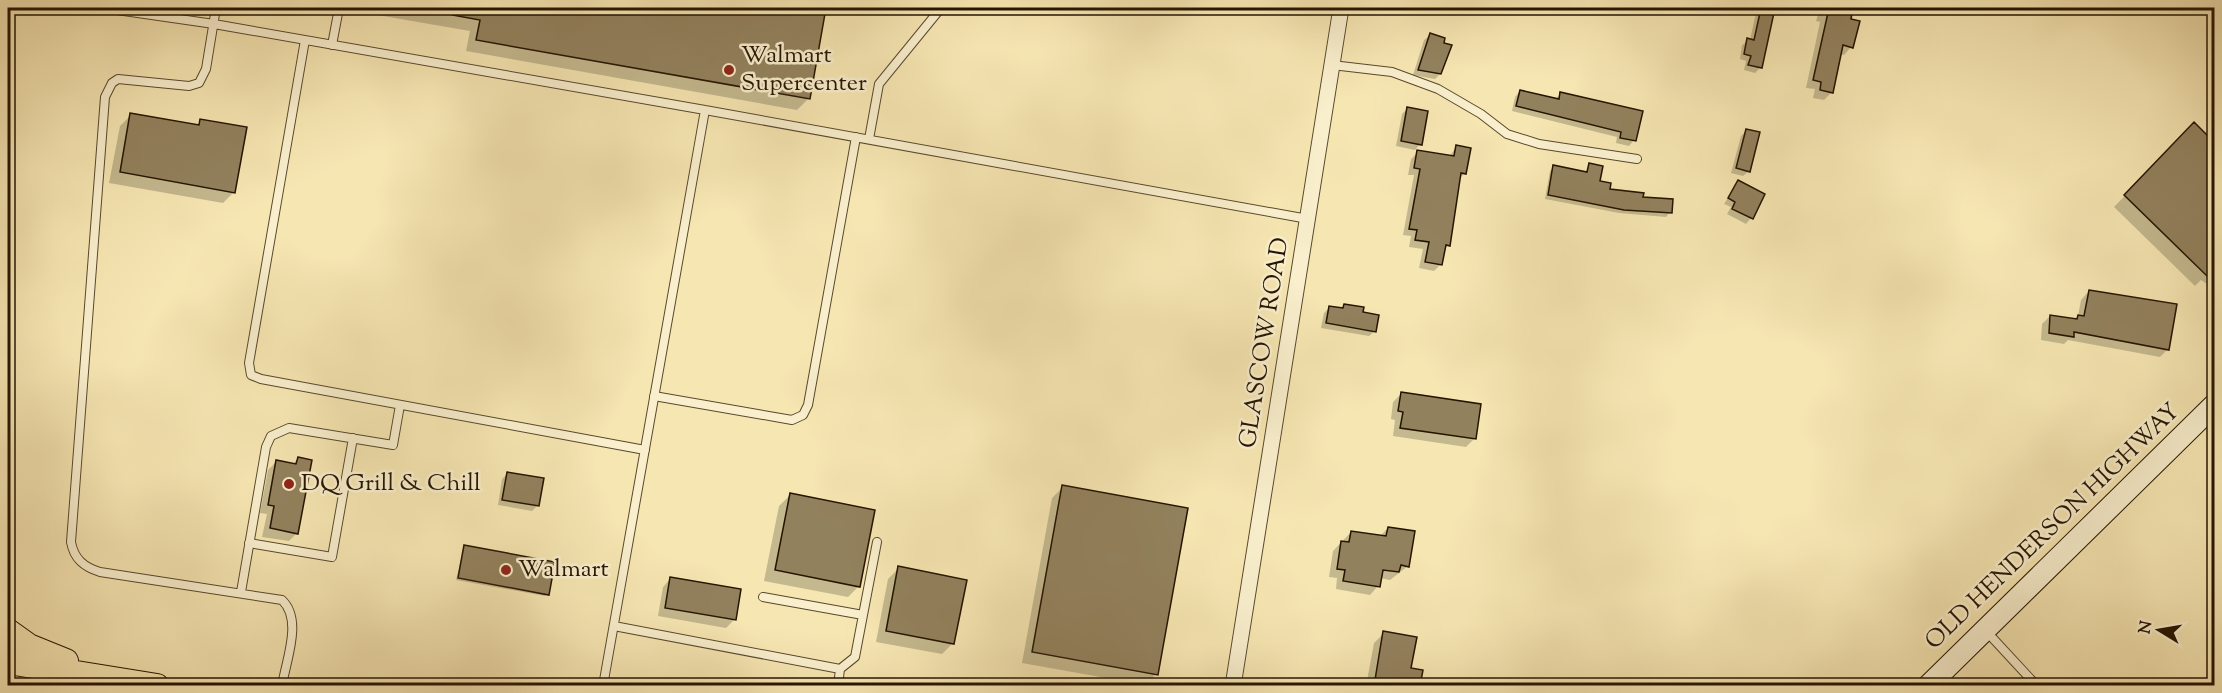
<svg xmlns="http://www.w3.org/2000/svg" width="2222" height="693" font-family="'Sorts Mill Goudy',serif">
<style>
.shadow{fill:#0003}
.building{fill:#92815d;stroke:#251401;stroke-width:1.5}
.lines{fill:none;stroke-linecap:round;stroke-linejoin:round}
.service-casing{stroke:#59482d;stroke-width:10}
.minor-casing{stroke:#59482d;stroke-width:17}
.secondary-casing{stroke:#251401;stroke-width:23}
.trunk-casing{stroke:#251401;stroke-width:26}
.service{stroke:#f9efcd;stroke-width:8}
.minor{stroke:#f9efcd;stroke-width:15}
.secondary{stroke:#f9efcd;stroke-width:21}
.trunk{stroke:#f6e6b2;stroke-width:24}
.poi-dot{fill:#8f2418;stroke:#f9efcd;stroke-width:2}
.labels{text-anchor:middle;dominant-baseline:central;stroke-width:5;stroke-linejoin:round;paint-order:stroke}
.poi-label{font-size:24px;fill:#251401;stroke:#f9efcd;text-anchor:start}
.street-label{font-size:24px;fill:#251401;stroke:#f9efcd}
</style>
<rect width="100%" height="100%" fill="#f6e6b2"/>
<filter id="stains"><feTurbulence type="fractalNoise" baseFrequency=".00333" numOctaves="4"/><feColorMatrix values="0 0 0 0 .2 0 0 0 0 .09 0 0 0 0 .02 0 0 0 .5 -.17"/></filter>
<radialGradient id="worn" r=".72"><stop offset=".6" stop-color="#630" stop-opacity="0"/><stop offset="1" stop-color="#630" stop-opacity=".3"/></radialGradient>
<path class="shadow" d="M354 8H824L808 99 797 110 466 51 470 31 354 11Z
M1757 8H1773L1761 67 1755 73 1744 70 1746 61 1740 59 1742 45 1750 40Z
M1812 8H1852L1849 20 1851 47 1844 55 1840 54 1832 92 1824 100 1813 98 1815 89 1806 88 1820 22 1816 21 1819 11Z
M1430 35 1440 74 1435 79 1413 75 1424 40Z
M1520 91 1555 99 1561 94 1634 140 1629 146 1616 143 1617 137 1512 111 1515 97Z
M1408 108 1420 144 1415 150 1396 146 1402 114Z
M131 115 195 126 201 121 234 192 223 203 109 183 120 126Z
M2194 124 2214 144V289L2201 280 2195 286 2114 207Z
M1746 131 1749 171 1743 176 1731 173 1741 136Z
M1456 147 1464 174 1459 179 1448 245 1443 250 1441 264 1434 271 1419 268 1423 249 1409 247 1411 236 1403 235 1414 175H1408L1411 159 1418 152 1449 157Z
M1590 165 1598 182 1608 190 1642 198 1670 212 1666 217 1619 213 1545 199 1550 171 1554 167 1585 173Z
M1738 182 1751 218 1746 224 1727 214 1731 207 1724 204Z
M2089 291 2168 349 2160 357 2068 340 2064 344 2041 340 2042 324 2050 316 2075 320 2078 316 2081 300Z
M1344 306 1361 314 1375 331 1369 336 1321 328 1324 313 1329 308 1340 310Z
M1402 393 1474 439 1466 447 1393 436 1395 420 1391 419 1393 402Z
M298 459 297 533 289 541 262 537 267 514 260 513 268 470 276 462 292 465Z
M508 473 537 506 532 511 498 505 502 479Z
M1063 487 1156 674 1145 685 1022 663 1052 498Z
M790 495 859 586 848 597 764 581 779 506Z
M1388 528 1408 566 1390 580 1380 578 1378 586 1370 595 1336 589 1337 578 1329 577 1333 551 1351 532 1379 537Z
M464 547 547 594 545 596 456 580Z
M899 568 953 643 942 654 876 642 888 579Z
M671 578 734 620 726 628 658 616 663 587Z
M1384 633 1409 669 1419 686H1366L1374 643Z"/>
<path class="building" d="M453 8H826L810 99 476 40 480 20 452 15Z
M1761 8H1775L1762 68 1748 65 1751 56 1744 54 1747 38 1754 40Z
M1829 8H1853L1851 19 1860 21 1853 48 1843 45 1833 93 1820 90 1821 82 1813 80Z
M1430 33 1445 38 1444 43 1452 45 1441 74 1418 70Z
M1520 90 1559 99 1560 92 1643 111 1636 141 1620 138 1621 132 1516 106Z
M1407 107 1428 111 1422 145 1401 141Z
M130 113 199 125 200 119 247 127 235 193 120 172Z
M2194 122 2214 142V268L2207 276 2124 195Z
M1746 129 1760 132 1750 172 1736 168Z
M1456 145 1471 148 1466 174 1461 173 1450 246 1446 245 1442 265 1425 262 1429 242 1415 240 1417 230 1409 229 1420 169 1414 168 1417 150 1454 156Z
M1589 163 1603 166 1600 181 1611 183 1610 189 1644 193 1643 197 1673 199 1672 213 1624 210 1548 195 1553 165 1587 172Z
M1738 180 1765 194 1753 219 1732 209 1735 202 1728 198Z
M2089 290 2177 304 2169 350 2074 332V337L2049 333 2050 315 2077 319 2078 315 2084 316Z
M1344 304 1364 307 1363 312 1379 315 1376 332 1326 323 1329 306 1343 308Z
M1401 392 1481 404 1476 439 1400 428 1403 412 1398 411Z
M298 457 312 460 298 534 270 528 274 506 268 505 276 460 296 464Z
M507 472 544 478 539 506 502 500Z
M1062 485 1188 508 1158 675 1032 652Z
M790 493 875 510 860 587 775 570Z
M1388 527 1415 531 1409 567 1401 565 1399 572 1383 570 1380 587 1343 581 1345 570 1337 569 1341 541 1349 542 1351 531 1386 536Z
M464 545 555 562 549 595 458 578Z
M898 566 967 580 954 644 886 631Z
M670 577 741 589 736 620 665 608Z
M1383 631 1417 637 1411 668 1423 670 1420 686H1374Z"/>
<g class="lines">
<g class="service-casing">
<path id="service" d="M103 8 214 24 705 110 1308 219
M216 8 206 69 199 83 189 86 118 79 112 83 105 97 71 542C74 559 84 567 100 572L282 600C303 620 286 660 282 686
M305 40 249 363 251 375 261 379 645 450
M332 45 339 8
M1332 65 1392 72 1438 89 1481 114 1507 134 1539 144 1637 159
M869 139 879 84 941 8
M654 396 792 420 803 415 808 405 856 137
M249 543 332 557 353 438
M241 592 266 447 271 436 289 428 393 445 400 405
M763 597 863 615 855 657 840 669
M863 615 877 542
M614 626 840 669 838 686
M1987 632 2037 686
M603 686 705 110"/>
</g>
<g class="minor-casing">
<path id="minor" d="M1233 686 1341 8"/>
</g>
<g class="secondary-casing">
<path id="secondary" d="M1928 686 2214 405"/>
</g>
<g class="trunk-casing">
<path id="trunk" d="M8 631 29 646 66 661
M8 662 157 686"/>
</g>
<use href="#service" class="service"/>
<use href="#minor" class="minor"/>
<use href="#secondary" class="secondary"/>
<use href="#trunk" class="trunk"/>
</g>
<g class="poi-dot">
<circle cx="729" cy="70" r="6"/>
<circle cx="289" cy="484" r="6"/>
<circle cx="506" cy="570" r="6"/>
</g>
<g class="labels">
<g class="poi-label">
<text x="741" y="56">Walmart<tspan x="741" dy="28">Supercenter</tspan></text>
<text x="301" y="484">DQ Grill &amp; Chill</text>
<text x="518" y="570">Walmart</text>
</g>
<g class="street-label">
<text transform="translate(1265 343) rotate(-81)">GLASCOW ROAD</text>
<text transform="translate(2053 527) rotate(-44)">OLD HENDERSON HIGHWAY</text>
</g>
</g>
<rect width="2222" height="693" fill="none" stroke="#f6e6b2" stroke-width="30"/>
<rect x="9" y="9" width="2204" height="675" fill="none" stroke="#251401" stroke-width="3"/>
<rect x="15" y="15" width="2192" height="663" fill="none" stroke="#251401" stroke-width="1.5"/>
<g transform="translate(2159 630) rotate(281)" stroke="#f9efcd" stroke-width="4.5" paint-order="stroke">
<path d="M0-4.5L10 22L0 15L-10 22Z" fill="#251401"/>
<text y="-9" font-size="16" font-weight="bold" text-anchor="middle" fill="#251401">N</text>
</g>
<rect width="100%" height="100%" filter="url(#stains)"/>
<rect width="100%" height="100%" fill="url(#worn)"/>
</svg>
